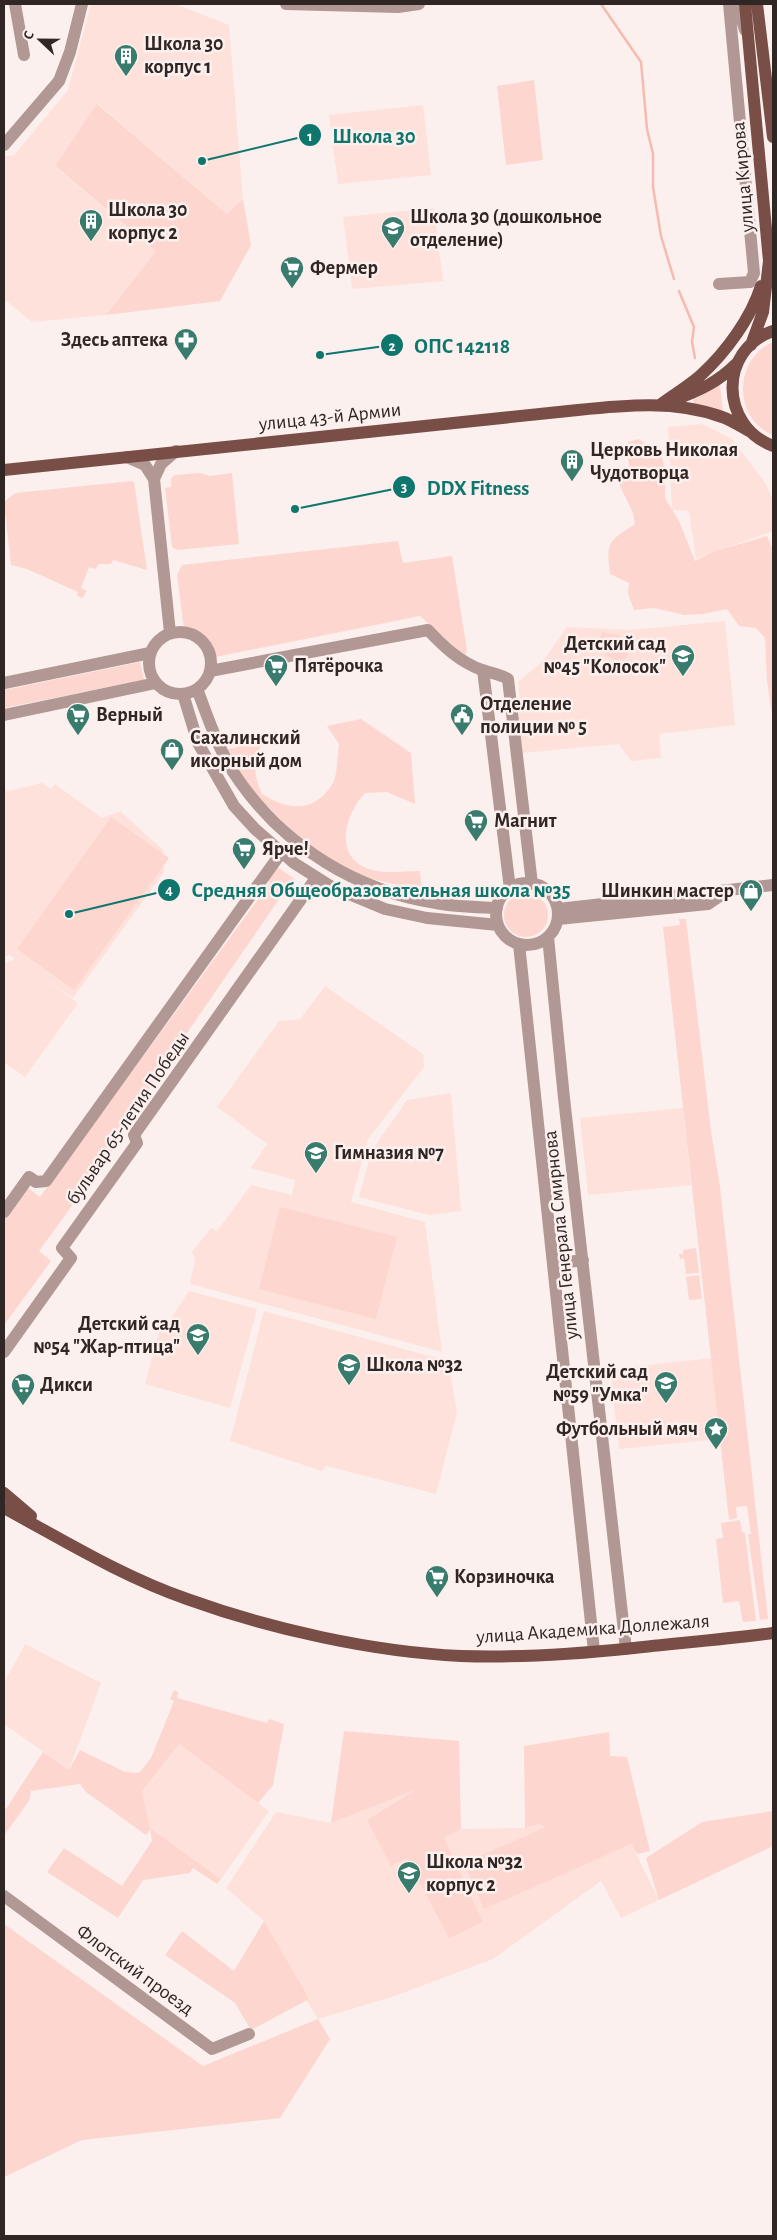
<svg xmlns="http://www.w3.org/2000/svg" width="777" height="2240" font-family="'Alegreya Sans',sans-serif">
<style>
.built{fill:#fee1db}
.green{fill:#fdd6cf}
.lines{fill:none;stroke-linecap:round;stroke-linejoin:round}
.stream{stroke:#f5bbb0;stroke-width:2.5}
.minor{stroke:#b29894;stroke-width:12}
.major{stroke:#794e47;stroke-width:12}
.labels{text-anchor:middle;dominant-baseline:central;stroke-width:5;stroke-linejoin:round;paint-order:stroke}
.poi-label{font-size:20px;font-weight:bold;fill:#302624;stroke:#fbf0ee;text-anchor:start}
.street-label{font-size:20px;fill:#302624;stroke:#fbf0ee}
.leader{fill:none;stroke:#0f766e;stroke-width:2}
.callout-dot{fill:#0f766e;stroke:#fbf0ee;stroke-width:2}
.mark-label{font-size:15px;text-anchor:middle;font-weight:bold;fill:#fff}
.callout-label{font-size:21px;text-anchor:middle;font-weight:bold;fill:#0f766e;stroke:#fbf0ee;stroke-width:5;stroke-linejoin:round;paint-order:stroke}
</style>
<rect width="100%" height="100%" fill="#fbf0ee"/>
<path class="built" d="M91 4H175L229 25 243 199 227 214 98 104 55 167 156 251 106 315 32 322 4 299V156L14 155 68 90Z
M423 105 431 175 338 184 329 115Z
M434 208 443 281 352 289 343 217Z
M703 424 732 439 766 484 773 501V531L696 559 689 511 672 510 668 427Z
M725 621 735 725 659 734 661 758 631 761 619 744 521 753 517 713 521 707 518 682 543 661 567 627 631 630Z
M42 783 51 789 55 784 102 818 120 811 163 850 164 872 73 998 43 978 78 1003 25 1077 4 1062V963L15 959 10 955 4 957V792Z
M325 986 423 1054 424 1067 368 1139 351 1202 425 1222 442 1352 190 1284 195 1260 192 1252 211 1228 217 1231 251 1185 292 1195 295 1180 251 1168 267 1144 217 1107 279 1021 300 1019Z
M451 1093 461 1211 429 1215 359 1197 372 1150 407 1100Z
M683 1108 691 1185 588 1195 580 1118Z
M189 1291 257 1309 230 1408 145 1384 160 1328 168 1323Z
M264 1311 448 1361 457 1412 436 1494 326 1466 322 1471 230 1441Z
M713 1358 721 1439 619 1449 610 1369Z
M25 1644 101 1683 69 1770 4 1724V1683Z
M179 1744 269 1811 221 1879 150 1828 142 1793Z
M595 1772 659 1900 621 1918 601 1881 493 1959 392 1997 318 2019 292 1976 264 1921 226 1888 276 1812 331 1823 421 1787 444 1838 461 1829 525 1828 539 1824Z"/>
<path class="green" d="M534 80 543 160 506 165 497 86Z
M97 104 227 214 243 199 251 245 220 301 106 315 156 251 55 166Z
M773 342V435C732 418 734 359 773 342Z
M720 385 723 413 694 405 693 400Z
M638 439 661 453 665 470V498L679 521 695 561 713 552 767 536 773 550V722L767 680 765 638 756 628 739 626 727 609 703 614 684 615 654 608 634 610 628 593 629 583 610 574C606 541 608 542 635 524L633 513 619 484 629 472 628 442Z
M200 473 210 476 232 473 239 544 177 550 172 547 165 488 171 487V479L174 475Z
M132 481 134 482 147 570 113 560 111 564H99L95 569 89 567 81 588 87 591 82 598 77 596 78 592 27 569 11 565 4 502 15 493Z
M398 541 403 563 452 556 465 638 467 650 465 657 420 616 215 657C208 641 201 632 184 629L177 575 182 565Z
M602 632 618 635 629 643 628 655 624 660 613 659 596 648Z
M140 662 144 680 4 708V690Z
M361 719 411 753 415 804 387 792 365 793C346 813 333 854 366 868 383 875 403 871 420 871L422 891 352 874 304 843 247 786 226 750 267 739C251 755 253 775 262 794 289 811 315 813 333 783 338 773 337 755 339 744L327 726Z
M111 817 169 858 74 990 17 949Z
M276 866 296 880 288 893 284 892 114 1139 118 1143 39 1251 51 1261 4 1325V1220L28 1188 40 1197 270 883 267 879Z
M504 915a22 22 0 1 1 44 0a22 22 0 1 1-44 0Z
M679 919H686L711 1131 720 1187 768 1619 760 1620 748 1534H751L747 1506 736 1507 737 1518 729 1520 663 927 680 925Z
M280 1207 397 1237 376 1319 259 1289Z
M696 1248 699 1273 686 1274 684 1258 680 1259 679 1254H683V1250Z
M699 1275 702 1299 689 1300 686 1277Z
M740 1520 742 1532 745 1533 756 1621 743 1622 739 1601 723 1603 716 1539 723 1538 721 1523Z
M174 1690 178 1692 177 1698 267 1723 269 1719 284 1724 273 1785 258 1803 179 1744 142 1792 150 1828 221 1879 217 1884 193 1868 190 1873 143 1880 118 1918 47 1872 64 1848 122 1886 152 1841 150 1829 146 1835 86 1792 80 1784 31 1791 29 1801 5 1834 4 1808 6 1809 43 1752 69 1770 80 1750 125 1772 139 1773 151 1758 174 1701 170 1699Z
M344 1731 459 1741 461 1829 444 1838 483 1922 449 1938 407 1858 391 1866 367 1820 417 1789 331 1823Z
M609 1732 610 1756 627 1757 650 1851 637 1854 631 1844 484 1909 464 1863 546 1827 539 1824 525 1828 524 1746Z
M773 1811V1846L659 1900 646 1858 702 1822Z
M264 1921 309 1999 251 2030 235 2003 165 1955 182 1931 234 1971Z
M4 1924 203 2066 318 2019 330 2039 280 2118 82 2140 4 2177Z"/>
<g class="lines">
<path class="stream" d="M601 4 641 62 647 129 653 154V187L661 236 674 279
M679 291 694 327 692 342 695 358"/>
<path class="minor" d="M15 4 24 55
M286 4 398 7 419 4
M737 4 745 30
M4 145 59 81 70 52 82 4
M719 284 750 282 754 273 729 4
M127 457 145 465 154 479
M149 663a31 31 0 1 1 62 0a31 31 0 1 1-62 0Z
M170 633 154 479 161 464 176 451
M483 670 510 889
M210 671 428 630C444 647 460 662 482 670 491 673 500 674 508 679L532 884
M4 683 150 653
M197 689C209 720 220 755 240 782 286 847 357 891 436 903 456 907 477 907 497 908
M183 694 198 743 234 806 255 829 294 863 332 887 385 909 427 918 498 925
M4 715 156 683
M496 914a31 31 0 1 1 62 0a31 31 0 1 1-62 0Z
M558 909 773 885
M558 919 708 904 724 893
M548 937 564 1098 626 1649
M519 944 594 1651
M4 1212 29 1177 36 1182 46 1181 281 853
M554 1264 583 1260
M4 1352 71 1258 62 1248 137 1143 134 1135 316 878
M4 1896 212 2049 249 2034"/>
<path class="major" d="M745 4 769 261 763 312 751 345
M757 4 773 137
M773 331C718 350 720 426 773 446
M674 400C699 391 718 382 736 364
M660 405C673 395 689 386 701 375 726 352 751 318 761 286
M4 470 578 410C626 405 676 400 722 417 731 420 740 426 749 431
M4 1493 31 1516
M4 1508C63 1540 123 1577 187 1599 270 1629 373 1652 461 1656 518 1658 577 1654 634 1648 680 1643 727 1639 773 1633"/>
</g>
<defs>
<g id="building-pin" transform="scale(1.25)"><path d="M0 17L-7.5 6A9.5 9.5 0 1 1 7.5 6Z" fill="#397b6d" stroke="#fbf0ee"/><path d="M-4-6H4V6H1V3H-1V6H-4ZM-2.5-4.3h1.7v1.8h-1.7ZM.8-4.3h1.7v1.8H.8ZM-2.5-1h1.7V.8h-1.7ZM.8-1h1.7V.8H.8Z" fill="#fff"/></g>
<g id="school-pin" transform="scale(1.25)"><path d="M0 17L-7.5 6A9.5 9.5 0 1 1 7.5 6Z" fill="#397b6d" stroke="#fbf0ee"/><path d="M0-5L7-2L0 1L-7-2ZM-4 1L0 2.5L4 1V4Q0 6-4 4Z" fill="#fff"/></g>
<g id="supermarket-pin" transform="scale(1.25)"><path d="M0 17L-7.5 6A9.5 9.5 0 1 1 7.5 6Z" fill="#397b6d" stroke="#fbf0ee"/><path d="M-6-5.5h2.5l.6 2H6L4.5 2H-2.5L-4.4-4H-6ZM-1.5 3.2a1.3 1.3 0 1 0 .1 0ZM3 3.2a1.3 1.3 0 1 0 .1 0Z" fill="#fff"/></g>
<g id="pharmacy-pin" transform="scale(1.25)"><path d="M0 17L-7.5 6A9.5 9.5 0 1 1 7.5 6Z" fill="#397b6d" stroke="#fbf0ee"/><path d="M-2-6h4v4h4v4h-4v4h-4v-4h-4v-4h4Z" fill="#fff"/></g>
<g id="civic-pin" transform="scale(1.25)"><path d="M0 17L-7.5 6A9.5 9.5 0 1 1 7.5 6Z" fill="#397b6d" stroke="#fbf0ee"/><path d="M-.6-6.5H3V-4.5H.6V-3L4-1V1h2V6H-6V1h2V-1L-.6-3ZM-1.2 2.5V6h2.4V2.5Z" fill="#fff"/></g>
<g id="shop-pin" transform="scale(1.25)"><path d="M0 17L-7.5 6A9.5 9.5 0 1 1 7.5 6Z" fill="#397b6d" stroke="#fbf0ee"/><path d="M-5-2.5h2.3a2.7 3.5 0 0 1 5.4 0H5L5.5 6h-11ZM-1.5-2.5h3a1.5 2.3 0 0 0-3 0Z" fill="#fff"/></g>
<g id="sight-pin" transform="scale(1.25)"><path d="M0 17L-7.5 6A9.5 9.5 0 1 1 7.5 6Z" fill="#397b6d" stroke="#fbf0ee"/><path d="M0-6L1.8-2.2L6-1.7L2.9 1.2L3.7 5.4L0 3.3L-3.7 5.4L-2.9 1.2L-6-1.7L-1.8-2.2Z" fill="#fff"/></g>
</defs>
<g fill-rule="evenodd">
<use href="#building-pin" x="126" y="56"/>
<use href="#building-pin" x="91" y="221"/>
<use href="#school-pin" x="393" y="228"/>
<use href="#supermarket-pin" x="292" y="268"/>
<use href="#pharmacy-pin" x="186" y="340"/>
<use href="#building-pin" x="572" y="461"/>
<use href="#school-pin" x="683" y="656"/>
<use href="#supermarket-pin" x="276" y="666"/>
<use href="#supermarket-pin" x="78" y="715"/>
<use href="#civic-pin" x="462" y="715"/>
<use href="#shop-pin" x="172" y="750"/>
<use href="#supermarket-pin" x="476" y="821"/>
<use href="#supermarket-pin" x="244" y="849"/>
<use href="#shop-pin" x="751" y="891"/>
<use href="#school-pin" x="316" y="1153"/>
<use href="#school-pin" x="198" y="1335"/>
<use href="#school-pin" x="349" y="1365"/>
<use href="#school-pin" x="666" y="1383"/>
<use href="#supermarket-pin" x="23" y="1385"/>
<use href="#sight-pin" x="716" y="1429"/>
<use href="#supermarket-pin" x="437" y="1577"/>
<use href="#school-pin" x="409" y="1873"/>
</g>
<g class="labels">
<g class="poi-label">
<text x="144" y="44">Школа 30<tspan x="144" dy="23">корпус 1</tspan></text>
<text x="108" y="210">Школа 30<tspan x="108" dy="23">корпус 2</tspan></text>
<text x="410" y="217">Школа 30 (дошкольное<tspan x="410" dy="23">отделение)</tspan></text>
<text x="310" y="268">Фермер</text>
<text x="168" y="340" text-anchor="end">Здесь аптека</text>
<text x="590" y="450">Церковь Николая<tspan x="590" dy="23">Чудотворца</tspan></text>
<text x="666" y="644" text-anchor="end">Детский сад<tspan x="666" dy="23">№45 "Колосок"</tspan></text>
<text x="294" y="666">Пятёрочка</text>
<text x="480" y="704">Отделение<tspan x="480" dy="23">полиции № 5</tspan></text>
<text x="96" y="715">Верный</text>
<text x="190" y="738">Сахалинский<tspan x="190" dy="23">икорный дом</tspan></text>
<text x="494" y="821">Магнит</text>
<text x="262" y="849">Ярче!</text>
<text x="734" y="891" text-anchor="end">Шинкин мастер</text>
<text x="334" y="1153">Гимназия №7</text>
<text x="180" y="1324" text-anchor="end">Детский сад<tspan x="180" dy="23">№54 "Жар-птица"</tspan></text>
<text x="366" y="1365">Школа №32</text>
<text x="648" y="1372" text-anchor="end">Детский сад<tspan x="648" dy="23">№59 "Умка"</tspan></text>
<text x="40" y="1385">Дикси</text>
<text x="698" y="1429" text-anchor="end">Футбольный мяч</text>
<text x="454" y="1577">Корзиночка</text>
<text x="426" y="1862">Школа №32<tspan x="426" dy="23">корпус 2</tspan></text>
</g>
<g class="street-label">
<text transform="translate(743 177) rotate(-95)">улица Кирова</text>
<text transform="translate(330 417) rotate(-6)">улица 43-й Армии</text>
<text transform="translate(128 1118) rotate(-56)">бульвар 65-летия Победы</text>
<text transform="translate(561 1235) rotate(-96)">улица Генерала Смирнова</text>
<text transform="translate(593 1629) rotate(-4)">улица Академика Доллежаля</text>
<text transform="translate(135 1970) rotate(36)">Флотский проезд</text>
</g>
</g>
<path class="leader" d="M202 161L310 135M320 355L392 345M295 509L404 487M69 914L169 890"/>
<g class="callout-dot">
<circle cx="202" cy="161" r="5"/>
<circle cx="320" cy="355" r="5"/>
<circle cx="295" cy="509" r="5"/>
<circle cx="69" cy="914" r="5"/>
<circle cx="310" cy="135" r="12"/>
<circle cx="392" cy="345" r="12"/>
<circle cx="404" cy="487" r="12"/>
<circle cx="169" cy="890" r="12"/>
</g>
<g class="mark-label">
<text x="310" y="141">1</text>
<text x="392" y="351">2</text>
<text x="404" y="492">3</text>
<text x="169" y="895">4</text>
</g>
<g class="callout-label">
<text x="374" y="143">Школа 30</text>
<text x="462" y="353">ОПС 142118</text>
<text x="478" y="495">DDX Fitness</text>
<text x="381" y="897">Средняя Общеобразовательная школа №35</text>
</g>
<rect width="777" height="2240" fill="none" stroke="#302624" stroke-width="10"/>
<g transform="translate(40 40) rotate(292)" stroke="#fbf0ee" stroke-width="4" paint-order="stroke">
<path d="M0-4L9 19L0 12L-9 19Z" fill="#302624"/>
<text y="-8" font-size="14" font-weight="bold" text-anchor="middle" fill="#302624">С</text>
</g>
</svg>
